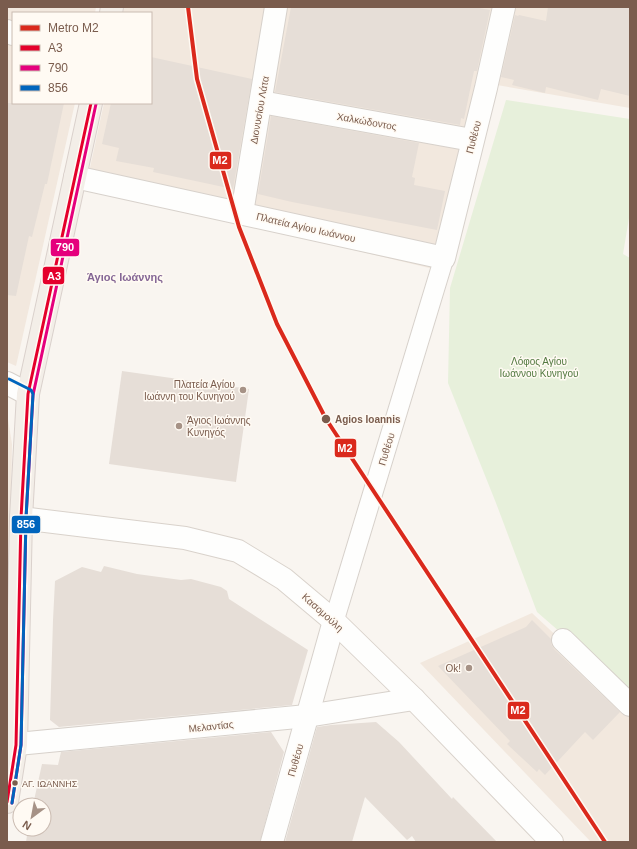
<svg xmlns="http://www.w3.org/2000/svg" width="637" height="849" font-family="Arial,sans-serif">
<rect width="100%" height="100%" fill="#f9f5f0"/>
<g fill="#f2e8de">
<path d="M7 7H96L95 13H13V103H75L16 366 7 362Z"/>
<path d="M124 7H630V108L497 85 446 272 86 186 104 103H151V13H123Z"/>
<path d="M7 413 12 444 7 727Z"/>
<path d="M532 613 630 705V842H591L420 663Z"/>
</g>
<path fill="#e7f0db" d="M506 100 630 119V212L623 254 630 258V693L537 612 496 503 448 383 450 288Z"/>
<g fill="#e6ded7">
<path d="M291 7H473L490 10 477 71H474L464 119 461 118 460 125 275 92Z"/>
<path d="M548 7H630V96L601 89 598 100 546 87 545 93 512 85 514 80 501 77 515 15 518 16 519 15 546 21Z"/>
<path d="M151 57 252 79 233 189 153 172 154 168 116 161 119 148 102 144 111 103H151Z"/>
<path d="M7 103H64L47 184H45L32 237 29 236 16 296 7 295Z"/>
<path d="M271 116 419 143 412 177 415 178 414 185 445 191 437 230 292 202 258 194Z"/>
<path d="M122 371 249 389 236 482 109 464Z"/>
<path d="M104 566 137 574 181 580 191 579 221 587 227 591 229 599 308 650 292 705 59 727 50 720 53 620 55 581 82 567 101 572Z"/>
<path d="M532 620 551 639V644L554 649 620 712 593 740 585 732 545 775 539 769 537 772 507 744 510 741 438 666 526 627Z"/>
<path d="M376 722 399 742 452 799 453 797 497 842H416L412 836 407 840 365 797 352 842H285L317 727 331 725Z"/>
<path d="M271 732 284 752 260 842H26L28 829H44V805H33L42 764 58 765 61 752Z"/>
</g>
<g fill="none" stroke-linecap="round" stroke-linejoin="round">
<defs>
<path id="pedestrian" d="M334 621 444 258"/>
<g id="minor">
<path d="M7 31 13 34"/>
<path d="M261 102 472 140"/>
<path d="M75 177 444 258 486 88 504 7"/>
<path d="M242 213 276 7"/>
<path d="M563 640 630 705"/>
<path d="M7 745 307 716 414 699"/>
<path d="M272 842 334 621"/>
</g>
<path id="tertiary" d="M7 383 28 394"/>
<path id="secondary" d="M21 518 185 538 238 551 284 579 334 621 414 699 552 842"/>
<g id="primary">
<path d="M111 13 112 7"/>
<path d="M7 802 16 745 21 518 28 394 91 103"/>
</g>
</defs>
<use href="#pedestrian" stroke="#d7d1cb" stroke-width="21"/>
<use href="#minor" stroke="#d7d1cb" stroke-width="24"/>
<use href="#tertiary" stroke="#d7d1cb" stroke-width="24"/>
<use href="#secondary" stroke="#d9d2cb" stroke-width="24"/>
<use href="#primary" stroke="#dad1cc" stroke-width="24"/>
<use href="#pedestrian" stroke="#fefefd" stroke-width="19"/>
<use href="#minor" stroke="#fefefd" stroke-width="22"/>
<use href="#tertiary" stroke="#fefefd" stroke-width="22"/>
<use href="#secondary" stroke="#fefefd" stroke-width="22"/>
<use href="#primary" stroke="#f3eee8" stroke-width="22"/>
<defs>
<path id="bus-1" d="M7 802 16 745 21 518 28 394 91 103"/>
<path id="bus-2" d="M12 803 21 745 26 518 33 395 96 104"/>
<path id="bus-3" d="M9 379 31 390 33 394 26 518 21 745 12 803"/>
</defs>
<use href="#bus-1" stroke="#fffaf3" stroke-width="6"/>
<use href="#bus-2" stroke="#fffaf3" stroke-width="6"/>
<use href="#bus-3" stroke="#fffaf3" stroke-width="6"/>
<use href="#bus-1" stroke="#e4002b" stroke-width="3"/>
<use href="#bus-2" stroke="#e5007d" stroke-width="3"/>
<use href="#bus-3" stroke="#0065bd" stroke-width="3"/>
<defs>
<path id="metro-1" d="M188 7 197 79 239 227 277 324 326 419 605 842"/>
</defs>
<use href="#metro-1" stroke="#fffaf3" stroke-width="7"/>
<use href="#metro-1" stroke="#da291c" stroke-width="4"/>
</g>
<g fill="#a69286" stroke="#fffaf3" stroke-width="1.5">
<circle cx="243" cy="390" r="4"/>
<circle cx="179" cy="426" r="4"/>
<circle cx="469" cy="668" r="4"/>
</g>
<g fill="#7a5c4d" stroke="#fffaf3" stroke-width="1.5">
<circle cx="326" cy="419" r="5"/>
<circle cx="15" cy="783" r="3.5"/>
</g>
<g text-anchor="middle" stroke-width="3" stroke-linejoin="round" paint-order="stroke">
<g font-size="9" fill="#7a5c4d" stroke="#fffaf3" text-anchor="start">
<text x="22" y="787">ΑΓ. ΙΩΑΝΝΗΣ</text>
</g>
<g font-size="10" fill="#7a5c4d" stroke="#fffaf3">
<text transform="translate(259 110) rotate(-80)" y="4">Διονυσίου Λάτα</text>
<text transform="translate(367 121) rotate(10)" y="4">Χαλκώδοντος</text>
<text transform="translate(473 137) rotate(-76)" y="4">Πυθέου</text>
<text transform="translate(306 227) rotate(13)" y="4">Πλατεία Αγίου Ιωάννου</text>
<text transform="translate(386 449) rotate(-73)" y="4">Πυθέου</text>
<text transform="translate(323 612) rotate(42)" y="4">Κασομούλη</text>
<text transform="translate(211 726) rotate(-6)" y="4">Μελαντίας</text>
<text transform="translate(295 760) rotate(-74)" y="4">Πυθέου</text>
</g>
<g font-size="10" fill="#537a41" stroke="#fffaf3">
<text x="539" y="365">Λόφος Αγίου<tspan x="539" dy="12">Ιωάννου Κυνηγού</tspan></text>
</g>
<g font-size="10" fill="#7a5c4d" stroke="#fffaf3" text-anchor="end">
<text x="235" y="388">Πλατεία Αγίου<tspan x="235" dy="12">Ιωάννη του Κυνηγού</tspan></text>
<text x="187" y="424" text-anchor="start">Άγιος Ιωάννης<tspan x="187" dy="12">Κυνηγός</tspan></text>
<text x="461" y="672">Ok!</text>
</g>
<g font-size="10" font-weight="bold" fill="#7a5c4d" stroke="#fffaf3" text-anchor="start">
<text x="335" y="423">Agios Ioannis</text>
</g>
<g font-size="11" font-weight="bold" fill="#846695" stroke="#fffaf3">
<text x="125" y="281">Άγιος Ιωάννης</text>
</g>
</g>
<g stroke="#fffaf3" stroke-width="1.5">
<rect x="209" y="151" width="23" height="19" rx="4" fill="#da291c"/>
<rect x="50" y="238" width="30" height="19" rx="4" fill="#e5007d"/>
<rect x="42" y="266" width="23" height="19" rx="4" fill="#e4002b"/>
<rect x="334" y="438" width="23" height="20" rx="4" fill="#da291c"/>
<rect x="11" y="515" width="30" height="19" rx="4" fill="#0065bd"/>
<rect x="507" y="701" width="23" height="19" rx="4" fill="#da291c"/>
</g>
<g font-size="11" text-anchor="middle" font-weight="bold" fill="#fff">
<text x="220" y="164">Μ2</text>
<text x="65" y="251">790</text>
<text x="54" y="280">Α3</text>
<text x="345" y="452">Μ2</text>
<text x="26" y="528">856</text>
<text x="518" y="714">Μ2</text>
</g>
<rect width="637" height="849" fill="none" stroke="#7a5c4d" stroke-width="16"/>
<rect x="12" y="12" width="140" height="92" fill="#fffaf3" stroke="#cabbb1"/>
<rect x="20" y="25" width="20" height="6" fill="#da291c" stroke="#cabbb1"/>
<text x="48" y="32" font-size="12" fill="#7a5c4d">Metro Μ2</text>
<rect x="20" y="45" width="20" height="6" fill="#e4002b" stroke="#cabbb1"/>
<text x="48" y="52" font-size="12" fill="#7a5c4d">Α3</text>
<rect x="20" y="65" width="20" height="6" fill="#e5007d" stroke="#cabbb1"/>
<text x="48" y="72" font-size="12" fill="#7a5c4d">790</text>
<rect x="20" y="85" width="20" height="6" fill="#0065bd" stroke="#cabbb1"/>
<text x="48" y="92" font-size="12" fill="#7a5c4d">856</text>
<g transform="translate(32 817) rotate(212)"><circle r="19" fill="#fffaf3" stroke="#cabbb1"/>
<path d="M0-3L7 15L0 10L-7 15Z" fill="#a69286"/>
<text y="-6" font-size="11" font-weight="bold" text-anchor="middle" fill="#7a5c4d">N</text>
</g>
</svg>
